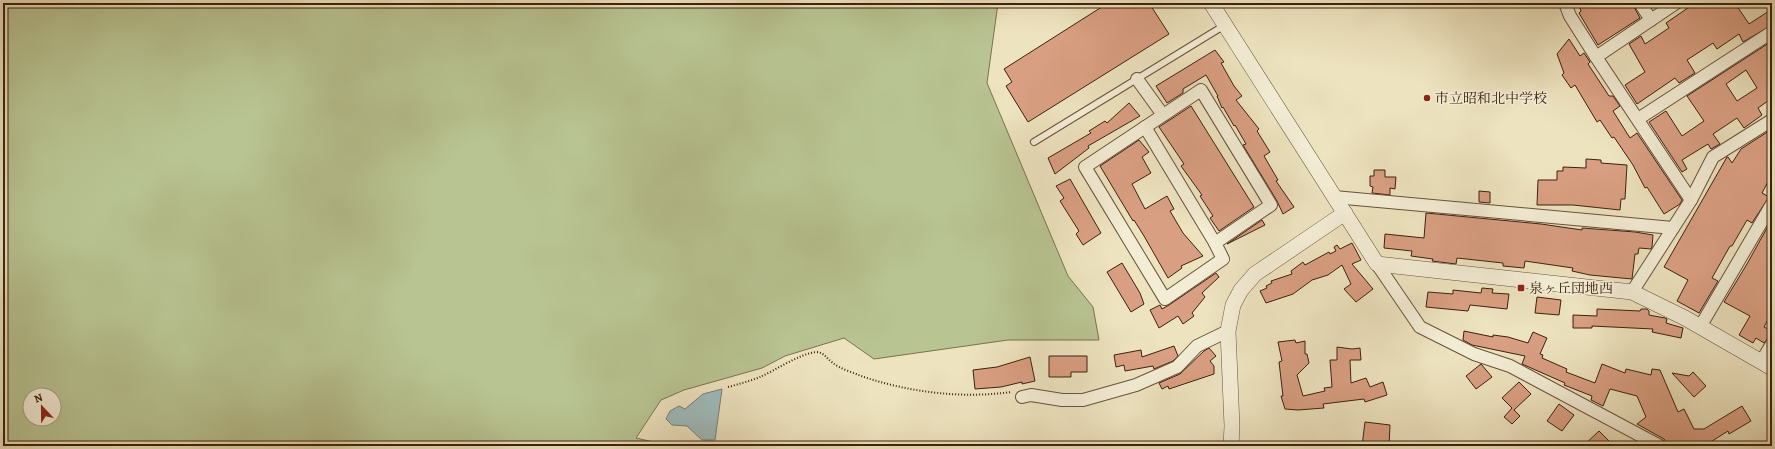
<svg xmlns="http://www.w3.org/2000/svg" width="1775" height="449" font-family="Alegreya,'Noto Serif JP',serif">
<rect width="100%" height="100%" fill="#ede3bf"/>
<filter id="stains"><feTurbulence type="fractalNoise" baseFrequency=".005" numOctaves="4"/><feColorMatrix values="0 0 0 0 .2 0 0 0 0 .09 0 0 0 0 .02 0 0 0 .5 -.17"/></filter>
<radialGradient id="worn" r=".72"><stop offset=".6" stop-color="#630" stop-opacity="0"/><stop offset="1" stop-color="#630" stop-opacity=".3"/></radialGradient>
<path fill="#b8c492" stroke="#7a7250" fill-rule="evenodd" d="M3 3H998L987 83 1068 276 1093 307 1099 340H1008L874 359 844 338 785 356 762 368 684 390 661 400 636 438 671 446H3ZM30 395H54V419H30Z"/>
<path fill="#9ebbbd" stroke="#777d77" d="M722 389 715 440H702L687 426 672 425 666 419 670 411 679 406 685 409 703 394Z"/>
<g fill="#d99f82" stroke="#3d210d" fill-rule="evenodd">
<path d="M1108 3H1149L1169 34 1028 122 1006 86 1012 82 1004 69Z"/>
<path d="M1589 3H1632L1640 18 1598 45 1579 13 1581 11 1580 8Z"/>
<path d="M1695 3H1735L1749 24 1772 9V25L1743 42 1739 34 1717 49 1713 43 1687 60 1695 73 1679 83 1675 78 1637 104 1625 85 1645 72 1629 44 1641 36 1645 44 1669 28 1666 23Z"/>
<path d="M1569 39 1580 56 1584 53 1590 62 1588 64 1609 96H1613L1620 106 1613 111 1630 138 1637 133 1682 200 1680 204 1664 214 1647 187 1645 188 1633 165 1614 137 1612 138 1600 120 1597 122 1575 85 1571 88 1562 75 1564 73 1557 54Z"/>
<path d="M1772 41V98L1758 108 1762 115 1744 128 1737 118 1713 134 1720 144 1711 149 1708 144 1682 160 1687 169 1682 172 1649 122 1666 111 1682 136 1704 121 1687 96ZM1746 70 1757 88 1737 101 1726 84Z"/>
<path d="M1215 50 1224 62 1221 63 1234 86 1242 96 1236 100 1259 129 1257 131 1270 152 1264 156 1278 180 1276 181 1294 207 1283 214 1277 201 1243 145 1246 144 1235 125 1234 126 1223 107 1222 108 1217 96H1218L1206 75 1183 89V93L1167 103 1156 86Z"/>
<path d="M1129 103 1140 116 1088 146 1089 148 1055 174 1048 158 1091 133 1089 131 1105 121 1107 123Z"/>
<path d="M1191 106 1254 207 1219 231 1210 218 1213 216 1200 196 1202 195 1181 166 1184 164 1159 127Z"/>
<path d="M1772 129V174L1762 193 1769 197 1752 223 1747 220 1732 246H1730L1712 278 1718 281 1699 313 1677 301 1688 280 1664 267 1727 157H1728L1732 163 1741 149Z"/>
<path d="M1139 140 1149 152 1142 157 1151 173 1132 184 1145 209 1167 196 1174 209 1170 211 1183 233 1203 256 1181 266 1182 268 1168 278 1144 236 1134 220 1133 221 1100 166Z"/>
<path d="M1586 159 1601 160V163L1627 165 1625 199H1621L1620 210 1573 205H1537L1538 180H1557V171H1563V167L1586 168Z"/>
<path d="M1374 170H1385V177H1396L1395 189 1390 188V195L1372 193 1373 187 1370 186V176H1374Z"/>
<path d="M1070 179 1101 233 1083 245 1076 234 1079 231 1060 201 1064 198 1056 186Z"/>
<path d="M1479 191 1490 192V203L1479 202Z"/>
<path d="M1426 213 1541 224 1582 230V228L1635 232 1653 235 1652 247 1651 249 1639 248 1638 254H1635L1632 279 1590 275 1572 271 1573 268 1525 261 1524 268 1503 266V263L1457 258 1456 264 1432 261 1433 259 1411 256 1412 251 1384 248 1385 234 1424 238Z"/>
<path d="M1772 219V312L1764 327 1772 331V333L1764 343 1756 338 1753 343 1739 335 1750 316 1724 302 1747 264Z"/>
<path d="M1262 220 1265 225 1227 244Z"/>
<path d="M1352 243 1361 260 1352 264 1373 289 1356 302 1344 289 1351 284 1342 265 1328 275 1312 280 1293 294 1266 303 1260 291 1267 288 1266 286 1272 283 1271 281 1292 274 1291 271 1303 262 1305 265 1329 252 1330 254 1336 251 1334 247 1337 245 1340 249Z"/>
<path d="M1122 263 1140 293 1144 304 1131 312 1107 272Z"/>
<path d="M1216 273 1219 277 1202 293 1205 297 1192 313 1194 316 1183 324 1178 316 1159 328 1150 310 1160 305 1162 309 1169 305Z"/>
<path d="M1482 288 1493 289 1492 293 1509 294 1507 309 1470 305 1468 311 1426 307 1428 292 1453 294V290L1481 293Z"/>
<path d="M1537 297 1561 300 1559 315 1535 313Z"/>
<path d="M1597 309 1640 311 1641 309H1647L1649 311V315L1665 318 1667 319 1666 323 1683 328 1681 338 1652 332 1653 329 1592 326V328H1573V315L1597 316Z"/>
<path d="M1464 331 1493 337V335L1508 337 1528 343 1533 332 1547 338 1540 354 1543 355 1542 358 1567 369 1566 372 1595 383 1602 364 1625 373 1626 369 1651 375 1652 369 1660 370 1678 412 1684 409 1694 429H1704L1742 406 1751 421 1729 434 1728 431 1709 443 1710 446H1670L1664 439 1637 424 1646 417 1637 396 1610 389 1603 406 1591 400 1592 396 1564 385 1565 383 1522 364 1525 356 1472 345 1463 340Z"/>
<path d="M1295 340 1296 343 1305 341V354H1307L1309 363 1297 375 1303 396 1325 391 1324 388 1332 387 1330 360H1337V347L1352 349 1360 348 1361 360H1350L1351 383 1366 378 1370 387 1383 382 1387 395 1365 402 1364 399 1323 404 1324 408 1298 410 1285 409 1281 396H1283L1279 362 1282 361 1278 342Z"/>
<path d="M1174 346 1178 356 1173 361 1154 369 1153 366 1125 371 1124 365 1116 367 1114 355 1141 350 1142 357Z"/>
<path d="M1209 348 1216 356 1210 361 1214 366V374L1169 389 1168 386 1162 389 1159 383 1180 374 1204 351Z"/>
<path d="M1049 356H1087V372H1071V377H1049Z"/>
<path d="M1030 357 1035 381 1022 384V382L1001 387 975 389 973 370 997 367Z"/>
<path d="M1481 364 1492 377 1476 389 1466 376Z"/>
<path d="M1693 372 1706 386 1694 397 1672 373 1689 376Z"/>
<path d="M1519 382 1531 394 1514 410 1520 416 1512 424 1504 417 1512 408 1502 398Z"/>
<path d="M1559 404 1574 415 1562 431 1547 421Z"/>
<path d="M1365 422 1390 425 1389 446H1362Z"/>
<path d="M1599 431 1609 441 1604 446H1583Z"/>
</g>
<g fill="none" stroke-linecap="round" stroke-linejoin="round">
<defs>
<path id="service" d="M1034 142 1225 25"/>
<g id="minor">
<path d="M1565 3 1570 16 1596 57 1691 200"/>
<path d="M1640 3 1651 20"/>
<path d="M1596 57 1676 3"/>
<path d="M1137 79 1163 115"/>
<path d="M1201 90 1271 205 1215 243 1223 259 1165 299 1085 167Z"/>
<path d="M1638 119 1772 32"/>
<path d="M1145 127 1215 243"/>
<path d="M1334 197 1673 228"/>
<path d="M1377 264 1420 327 1474 354 1510 366 1660 446"/>
<path d="M1632 292 1691 200 1713 157 1772 120"/>
<path d="M1700 327 1772 204"/>
<path d="M1761 362 1772 344"/>
<path d="M1022 397 1031 395 1062 400H1083L1136 385 1177 367 1197 346 1228 331"/>
</g>
<g id="tertiary">
<path d="M1211 3 1377 264 1632 292 1685 318 1772 368"/>
<path d="M1231 446 1232 426 1228 331 1233 305 1241 290 1255 274 1345 213"/>
</g>
</defs>
<use href="#service" stroke="#69523a" stroke-width="8"/>
<use href="#minor" stroke="#69523a" stroke-width="14"/>
<use href="#tertiary" stroke="#69523a" stroke-width="16"/>
<path stroke="#3d210d" stroke-width="2" stroke-dasharray="1 2" stroke-linecap="butt" d="M728 387C739 384 750 381 760 377 776 370 799 354 816 352 824 352 827 359 833 363 840 369 852 372 861 376 908 392 961 399 1011 392"/>
<use href="#service" stroke="#f3edd5" stroke-width="6"/>
<use href="#minor" stroke="#f3edd5" stroke-width="12"/>
<use href="#tertiary" stroke="#f3edd5" stroke-width="15"/>
</g>
<g fill="#8f2418" stroke="#f3edd5" stroke-width="1.5">
<circle cx="1427" cy="98" r="4"/>
<rect x="1517" y="284" width="8" height="8" rx="2"/>
</g>
<g text-anchor="middle" stroke-width="3" stroke-linejoin="round" paint-order="stroke">
<g font-size="14" fill="#3d210d" stroke="#f3edd5" text-anchor="start">
<text x="1435" y="103">市立昭和北中学校</text>
<text x="1529" y="293">泉ヶ丘団地西</text>
</g>
</g>
<rect width="1775" height="449" fill="none" stroke="#ede3bf" stroke-width="16"/>
<rect x="4" y="4" width="1767" height="441" fill="none" stroke="#3d210d" stroke-width="2"/>
<rect x="8" y="8" width="1759" height="433" fill="none" stroke="#3d210d"/>
<g transform="translate(42 407) rotate(338)"><circle r="19" fill="#f3edd5" stroke="#aa9b85"/>
<path d="M0-3L7 15L0 10L-7 15Z" fill="#8f2418"/>
<text y="-6" font-size="11" font-weight="bold" text-anchor="middle" fill="#3d210d">N</text>
</g>
<rect width="100%" height="100%" filter="url(#stains)"/>
<rect width="100%" height="100%" fill="url(#worn)"/>
</svg>
